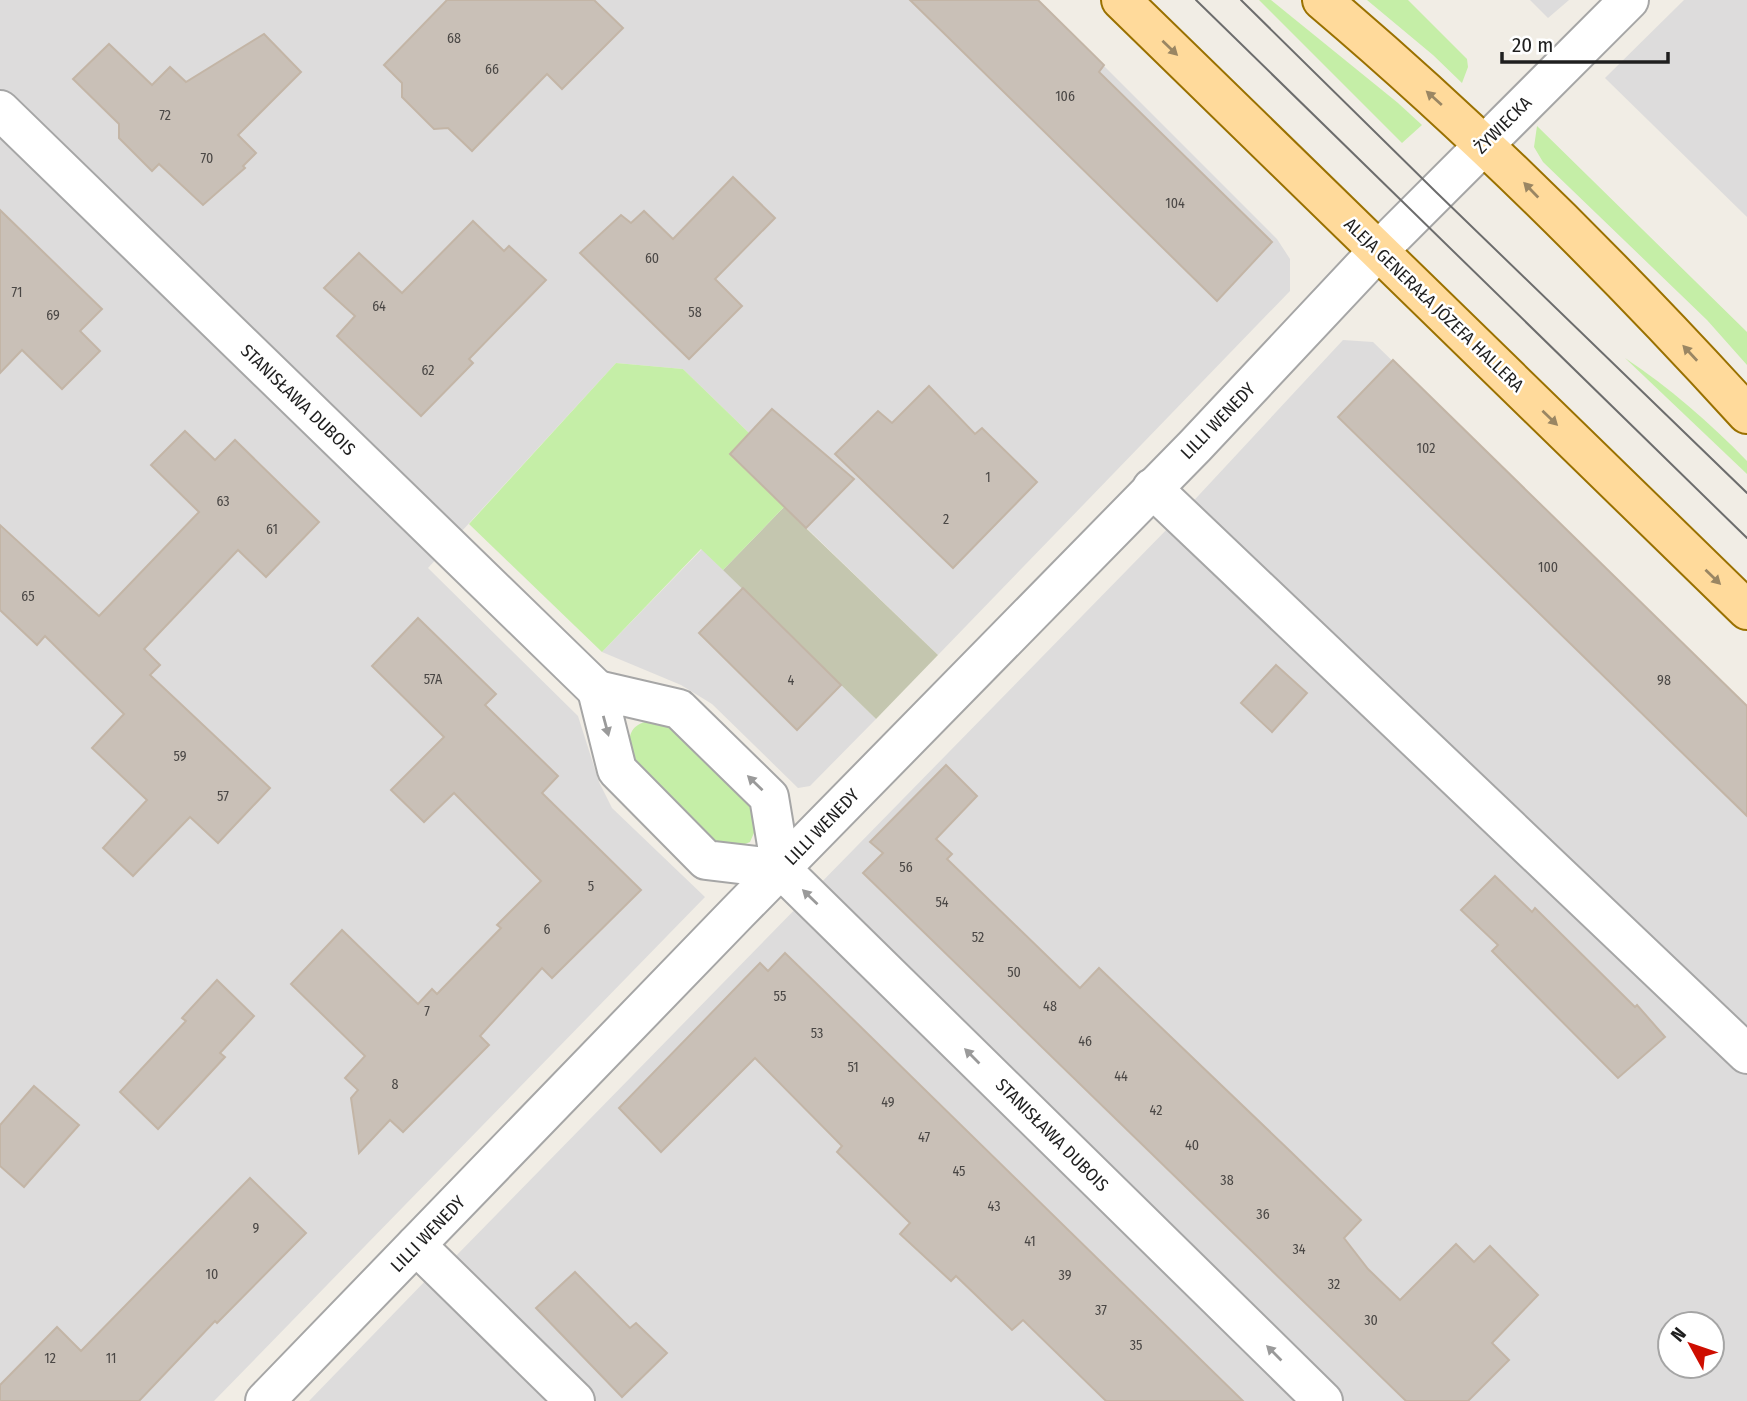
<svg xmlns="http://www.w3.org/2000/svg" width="1747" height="1401" font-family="'Fira Sans Condensed',sans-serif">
<rect width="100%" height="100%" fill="#f1ede5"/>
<g fill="#dddcdc" fill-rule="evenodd">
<path d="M0 0H1038L1277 239 1290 259V291L938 655 730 454 749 433 683 369 616 363 428 568 578 716 599 782 612 808 705 897 214 1401H0Z"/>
<path d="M1530 0H1569L1548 18Z"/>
<path d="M1684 0H1747V217L1605 78Z"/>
<path d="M1343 340 1373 342 1747 706V1401H309L430 1276 451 1261 1173 523ZM1670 1324H1712V1366H1670Z"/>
<path d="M702 549 876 719 810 786 798 788 712 704 681 685 602 652Z"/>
</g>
<path fill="#c4c6af" d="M784 507 938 655 876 719 723 570Z"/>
<g fill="#c5eea7">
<path d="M1259 0H1271L1398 103 1422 125 1402 143Z"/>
<path d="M1367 0H1408L1467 59 1468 67 1462 83 1433 55Z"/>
<path d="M1537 126 1747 332V365L1707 320 1543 162 1534 147Z"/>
<path d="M1625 358C1670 388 1709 422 1747 461V474Z"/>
<path d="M616 363 683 369 749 433 730 454 784 507 723 570 701 549 602 652 469 524Z"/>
<path d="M645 722 671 725 753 804 757 826 750 842 735 848 719 846 629 757C629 741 627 727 645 722Z"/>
</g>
<g fill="#c9c0b7" stroke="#c3b5a6" stroke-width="2">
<path d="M447 0H594L623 28 562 89 547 74 472 151 448 128 434 129 402 97V83L384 65Z"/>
<path d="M910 0H1038L1104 65 1099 72 1272 242 1217 301Z"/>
<path d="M264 34 301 72 238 135 256 153 243 166 245 168 203 205 159 164 152 171 119 138V124L73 79 109 44 152 85 170 67 186 82Z"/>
<path d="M733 177 775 218 715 279 742 306 689 359 580 253 621 215 631 223 644 211 673 239Z"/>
<path d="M0 210 102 309 80 331 100 351 62 389 22 350 0 373Z"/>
<path d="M473 221 504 251 509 246 546 280 469 359 473 363 421 416 337 336 355 316 324 288 359 253 402 293Z"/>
<path d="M1393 360 1747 706V816L1338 417Z"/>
<path d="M929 386 975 434 982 428 1037 482 953 568 835 454 878 411 892 423Z"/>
<path d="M772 409 854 479 806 528 730 454Z"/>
<path d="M185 431 215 460 235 440 319 522 266 577 238 550 144 649 160 665 150 675 270 788 218 843 190 817 133 876 103 848 147 800 92 748 124 714 45 636 37 645 0 610V525L99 616 199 512 151 465Z"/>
<path d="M743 588 841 685 797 730 699 633Z"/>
<path d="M418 618 496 694 485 705 558 776 542 793 641 890 552 978 542 968 480 1036 489 1045 403 1132 390 1120 359 1153 351 1098 358 1090 345 1078 365 1056 291 984 342 930 418 1004 432 989 437 994 501 928 497 925 541 881 454 793 424 822 391 790 444 737 372 666Z"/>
<path d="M1276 665 1307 693 1272 732 1241 703Z"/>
<path d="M946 765 977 796 936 839 952 854 947 859 1080 988 1099 968 1290 1151 1361 1220 1344 1238 1368 1269 1400 1300 1456 1244 1474 1262 1490 1246 1538 1295 1492 1343 1509 1360 1468 1401H1406L863 873 883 853 870 842Z"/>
<path d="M1495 876 1532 912 1535 908 1635 1007 1637 1005 1665 1037 1618 1078 1492 951 1498 945 1461 910Z"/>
<path d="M785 953 824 991 1243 1401H1106L1023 1320 1012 1330 956 1276 951 1281 900 1234 910 1223 837 1152 842 1146 755 1058 661 1152 619 1108 760 963 768 971Z"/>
<path d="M217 980 254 1016 220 1053 225 1057 158 1129 120 1092 186 1021 182 1018Z"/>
<path d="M34 1086 79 1125 24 1187 0 1166V1125Z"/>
<path d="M250 1178 306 1233 217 1323 215 1321 139 1401H0V1385L57 1327 81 1351Z"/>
<path d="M575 1272 630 1328 636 1323 667 1353 622 1397 536 1308Z"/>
</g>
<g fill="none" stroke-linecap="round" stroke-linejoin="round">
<defs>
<g id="minor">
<path d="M0 110 597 690"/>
<path d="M1152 488 1747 1054"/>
<path d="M781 869 706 860 617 770 597 690 679 709 769 797 781 869 1323 1401"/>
<path d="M416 1245 575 1401"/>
<path d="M265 1401 737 913 1195 446 1378 251 1629 0"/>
</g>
<g id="major">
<path d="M1121 0 1747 610"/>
<path d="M1322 0C1473 128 1614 268 1747 414"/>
</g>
</defs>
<use href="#minor" stroke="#a6a6a6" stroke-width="42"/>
<use href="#major" stroke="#9a7100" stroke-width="42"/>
<use href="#minor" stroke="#fff" stroke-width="38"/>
<use href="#major" stroke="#ffda9b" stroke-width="38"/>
<g stroke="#6d6d6d" stroke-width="2">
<path d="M1196 0 1747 538"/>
<path d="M1241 0 1436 192 1747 493"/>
</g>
</g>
<defs><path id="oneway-solid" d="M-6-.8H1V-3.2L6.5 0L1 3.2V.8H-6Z" transform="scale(1.75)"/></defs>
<g fill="#9a8663">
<use href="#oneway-solid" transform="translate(1170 48) rotate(44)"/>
<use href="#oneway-solid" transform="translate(1434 98) rotate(-138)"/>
<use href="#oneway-solid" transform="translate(1531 190) rotate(-134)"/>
<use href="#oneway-solid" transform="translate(1690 353) rotate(-133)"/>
<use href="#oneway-solid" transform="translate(1550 418) rotate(44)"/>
<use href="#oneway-solid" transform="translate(1713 577) rotate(44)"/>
</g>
<g fill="#9a9a9a">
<use href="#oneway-solid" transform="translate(606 726) rotate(75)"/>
<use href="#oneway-solid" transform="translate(755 783) rotate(-136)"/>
<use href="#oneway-solid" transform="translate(810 897) rotate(-136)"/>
<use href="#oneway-solid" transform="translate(972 1056) rotate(-135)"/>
<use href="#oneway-solid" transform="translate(1274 1353) rotate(-135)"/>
</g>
<g text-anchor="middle" stroke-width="5" stroke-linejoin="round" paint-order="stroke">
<g font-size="14" fill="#4a4745">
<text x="454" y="43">68</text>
<text x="492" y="74">66</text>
<text x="1065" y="101">106</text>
<text x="165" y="120">72</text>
<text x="207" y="163">70</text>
<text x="1175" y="208">104</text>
<text x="652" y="263">60</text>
<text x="17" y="297">71</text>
<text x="379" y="311">64</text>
<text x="695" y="317">58</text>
<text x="53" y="320">69</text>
<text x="428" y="375">62</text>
<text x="1426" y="453">102</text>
<text x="988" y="482">1</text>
<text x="223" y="506">63</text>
<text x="946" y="524">2</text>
<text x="272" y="534">61</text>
<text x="1548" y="572">100</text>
<text x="28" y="601">65</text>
<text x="433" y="684">57A</text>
<text x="791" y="685">4</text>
<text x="1664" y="685">98</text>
<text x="180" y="761">59</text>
<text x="223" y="801">57</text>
<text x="906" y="872">56</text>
<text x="591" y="891">5</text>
<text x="942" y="907">54</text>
<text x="547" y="934">6</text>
<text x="978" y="942">52</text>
<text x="1014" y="977">50</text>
<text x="780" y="1001">55</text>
<text x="1050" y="1011">48</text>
<text x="427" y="1016">7</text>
<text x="817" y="1038">53</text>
<text x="1085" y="1046">46</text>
<text x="853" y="1072">51</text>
<text x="1121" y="1081">44</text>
<text x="395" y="1089">8</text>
<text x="888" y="1107">49</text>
<text x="1156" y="1115">42</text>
<text x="924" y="1142">47</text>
<text x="1192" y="1150">40</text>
<text x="959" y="1176">45</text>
<text x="1227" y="1185">38</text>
<text x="994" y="1211">43</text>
<text x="1263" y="1219">36</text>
<text x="256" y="1233">9</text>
<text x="1030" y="1246">41</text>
<text x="1299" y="1254">34</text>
<text x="212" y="1279">10</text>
<text x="1065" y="1280">39</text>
<text x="1334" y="1289">32</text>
<text x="1101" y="1315">37</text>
<text x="1371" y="1325">30</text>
<text x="1136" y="1350">35</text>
<text x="50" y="1363">12</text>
<text x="111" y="1363">11</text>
</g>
<g font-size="18" fill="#1f1f1f" stroke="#fff">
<text transform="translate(1503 125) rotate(-45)" y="6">ŻYWIECKA</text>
<text transform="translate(1434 305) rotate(44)" y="6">ALEJA GENERAŁA JÓZEFA HALLERA</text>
<text transform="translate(298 400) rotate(44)" y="6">STANISŁAWA DUBOIS</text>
<text transform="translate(1218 421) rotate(-46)" y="6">LILLI WENEDY</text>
<text transform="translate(822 827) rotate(-46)" y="6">LILLI WENEDY</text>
<text transform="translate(1052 1135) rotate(45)" y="6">STANISŁAWA DUBOIS</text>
<text transform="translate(428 1234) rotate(-46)" y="6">LILLI WENEDY</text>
</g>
</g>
<g transform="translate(1691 1345) rotate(310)"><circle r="33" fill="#ffffff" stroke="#a5a5a5" stroke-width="2"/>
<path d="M0-5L12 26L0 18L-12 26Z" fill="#ce0d00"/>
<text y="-10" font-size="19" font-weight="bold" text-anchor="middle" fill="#1f1f1f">N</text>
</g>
<path d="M1502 52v10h166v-10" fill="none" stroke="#1f1f1f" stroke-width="3.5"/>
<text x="1512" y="52" font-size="21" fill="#1f1f1f" stroke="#ffffff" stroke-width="5" paint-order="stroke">20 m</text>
</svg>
